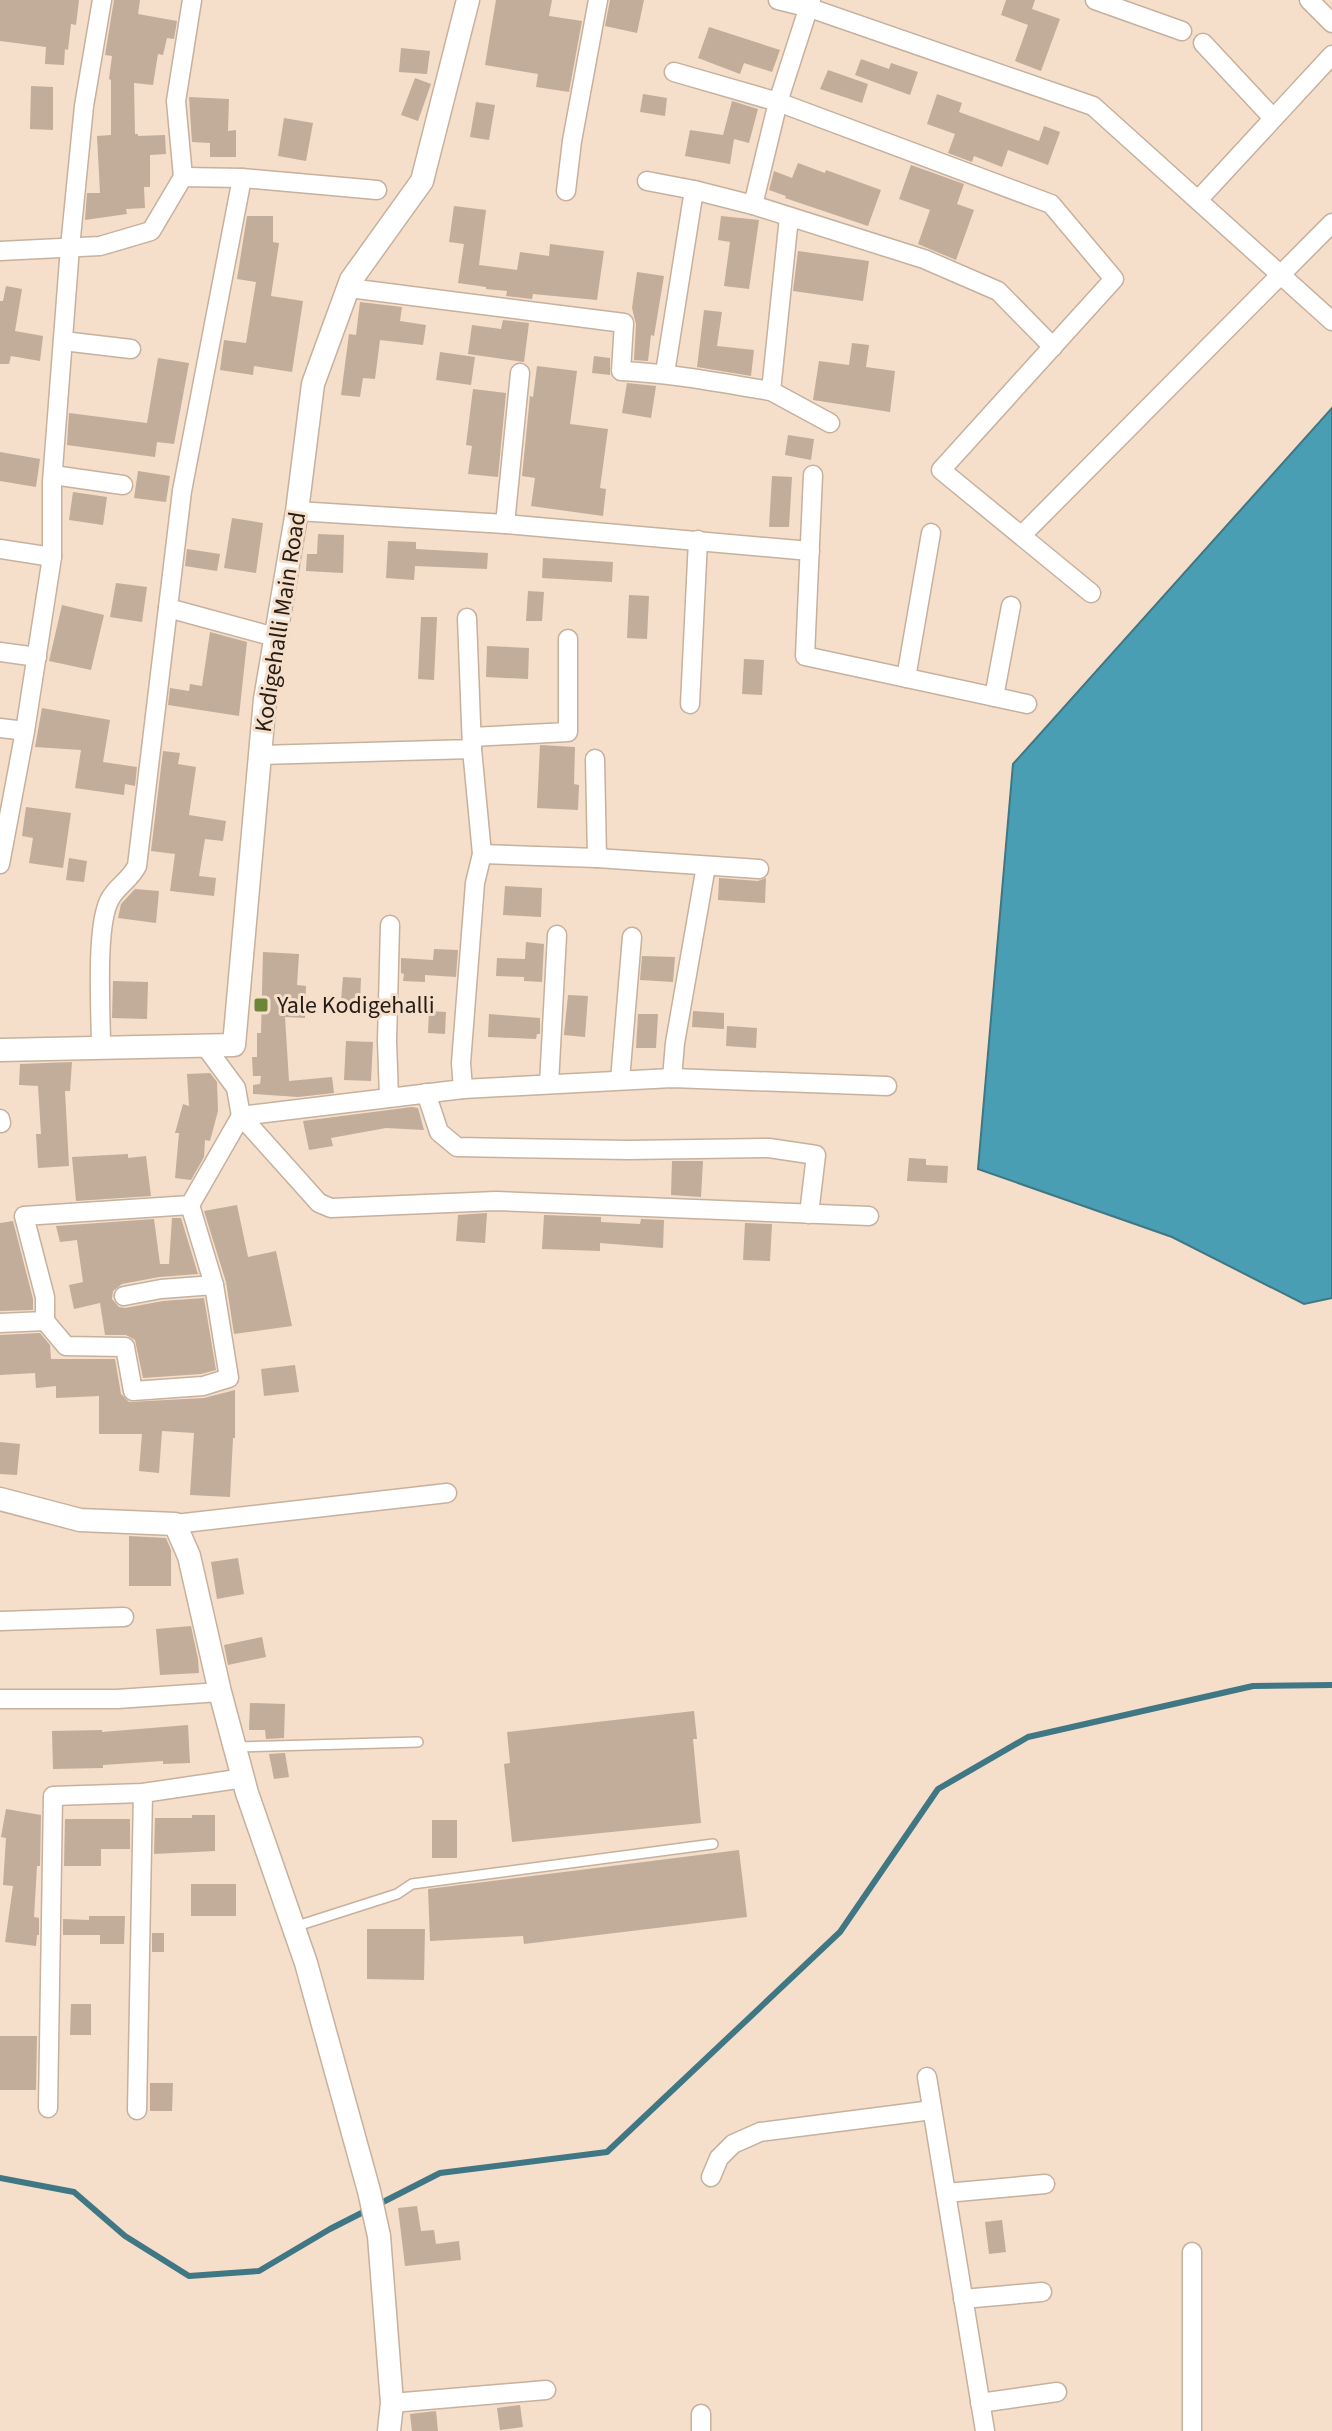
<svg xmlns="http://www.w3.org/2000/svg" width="1332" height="2431" font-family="'Source Sans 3',sans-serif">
<rect width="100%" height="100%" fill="#f5deca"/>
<path fill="#4a9eb3" stroke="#3f7784" stroke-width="2" d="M1332 408V1298L1304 1304 1172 1237 978 1169 1013 764Z"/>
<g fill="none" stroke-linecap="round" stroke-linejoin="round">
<path stroke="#3f7784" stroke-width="6" d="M0 2178 74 2192 125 2236 189 2276 259 2271 330 2229 440 2173 607 2152 840 1932 938 1789 1028 1737 1253 1686 1332 1685"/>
</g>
<g fill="#c2ad9a">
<path d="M0 0H79L76 25 71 24 68 50 65 49 64 65 45 64 46 47 0 41Z"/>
<path d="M114 0H140L138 14 177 21 174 39 167 38 163 55 158 54 153 85 134 83 135 134H138V136L165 135 166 154 150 155V187H144L145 208 126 209 127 214 85 220 87 193H100L97 136 111 135V80L109 79 112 56 105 55Z"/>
<path d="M496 0H552L549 16 582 21 569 92 536 87 538 74 485 65Z"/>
<path d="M610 0H644L637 33 605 26Z"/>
<path d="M1006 0H1035L1032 9 1060 19 1041 71 1015 61 1028 25 1001 15Z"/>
<path d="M709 27 780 50 772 72 744 63 740 74 698 58Z"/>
<path d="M401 48 430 51 427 74 399 72Z"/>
<path d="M861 59 889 69 891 63 918 72 910 95 855 75Z"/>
<path d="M828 70 868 84 862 103 820 89Z"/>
<path d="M415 78 431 84 418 121 401 115Z"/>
<path d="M31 86 53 87V130L30 129Z"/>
<path d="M643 94 667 98 665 116 640 112Z"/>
<path d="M937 94 962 103 959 112 1039 141 1044 126 1060 132 1048 165 1008 150 1002 167 974 156 972 162 948 153 955 134 927 124Z"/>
<path d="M189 97 229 99 228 131 236 130V157H210V143L192 142Z"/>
<path d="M732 101 758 109 749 143 734 139 730 164 685 156 690 130 723 135Z"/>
<path d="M476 102 495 105 489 140 470 137Z"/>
<path d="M284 118 313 123 306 161 278 156Z"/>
<path d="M798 163 825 173 826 170 881 190 868 226 785 198 786 196 769 190 774 171 792 178Z"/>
<path d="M911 165 964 184 957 204 974 210 956 260 918 244 930 210 899 199Z"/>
<path d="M454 206 486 210 479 265 517 270 520 252 549 256 550 244 604 251 597 300 533 294 532 299 506 296 507 291 486 289V287L458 283 464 244 449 242Z"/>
<path d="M247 216H273V242L279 243 271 296 303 301 292 372 254 366 253 375 220 370 224 340 246 343 256 282 237 279Z"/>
<path d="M721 216 759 220 749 289 724 286 730 242 718 240Z"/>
<path d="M798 251 869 261 863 301 793 291Z"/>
<path d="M637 272 664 276 654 336 651 335 648 361 634 360 636 324 632 308Z"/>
<path d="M6 286 22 289 15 331 43 336 40 361 11 356 9 364H0V301H3Z"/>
<path d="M360 302 402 307 400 321 426 325 423 345 380 340 375 379 363 378 360 397 341 395 349 334 356 335Z"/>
<path d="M704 310 722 312 717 346 754 350 751 376 697 367Z"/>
<path d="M503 320 529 323 524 362 468 354 472 325 501 329Z"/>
<path d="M852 343 869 345 866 367 895 371 890 412 813 400 819 361 849 365Z"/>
<path d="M440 352 475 357 471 385 436 380Z"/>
<path d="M594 356 610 358V375L592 373Z"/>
<path d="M158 358 189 363 174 444 157 442 155 457 67 445 69 413 147 423Z"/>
<path d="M537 366 577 371 570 424 608 429 600 488 606 489 603 516 531 506 535 478 522 476 530 396 533 397Z"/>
<path d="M627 383 656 386 651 418 622 413Z"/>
<path d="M473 389 506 393 498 477 468 474 472 446 466 445Z"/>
<path d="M788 435 814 439 811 460 785 455Z"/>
<path d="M0 452 40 459 36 487 0 481Z"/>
<path d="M138 471 170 476 166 502 134 498Z"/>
<path d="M772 476 792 477 789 527H769Z"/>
<path d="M73 492 107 497 103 525 69 520Z"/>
<path d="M232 518 263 523 256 573 224 568Z"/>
<path d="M318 534 344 535 343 573 306 571 307 554H317Z"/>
<path d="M388 541 416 542V549L488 553 487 569 415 566 414 580 386 578Z"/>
<path d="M187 549 220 554 217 571 185 566Z"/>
<path d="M543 558 613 562 612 582 542 578Z"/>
<path d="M116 583 147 587 142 622 110 617Z"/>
<path d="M528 591 544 592 542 621H526Z"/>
<path d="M629 595 649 596 647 639 627 638Z"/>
<path d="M62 605 104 615 91 670 49 661Z"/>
<path d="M421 617H437L434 680 418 679Z"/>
<path d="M210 632 247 642 239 716 168 705 170 688 189 691 190 684 202 686Z"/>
<path d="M487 646 529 648 528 679 486 677Z"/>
<path d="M744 659 764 660 762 695 742 694Z"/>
<path d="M42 708 110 720 103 762 137 767 135 786 125 784 124 795 75 788 81 750 35 747Z"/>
<path d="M540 745 575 747 574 784 579 785 578 810 537 808Z"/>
<path d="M163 751 180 753 178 764 196 767 189 815 226 821 223 841 205 839 199 876 216 878 214 896 170 891 175 854 151 851Z"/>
<path d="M26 807 71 813 63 868 29 863 33 838 22 836Z"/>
<path d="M69 858 87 861 84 882 66 880Z"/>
<path d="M719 878 758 881 766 878 765 903 718 900Z"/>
<path d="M505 886 542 888 541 917 503 915Z"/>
<path d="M135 889 159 891 156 923 118 918 121 904Z"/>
<path d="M526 942 544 944 542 982 524 981V977L496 976 497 958 525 959Z"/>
<path d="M434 949 458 950 456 977 425 975V982L403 981 404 974 401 973V958L433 960Z"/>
<path d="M263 952 299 954 297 985 306 986 305 1018 285 1017 289 1081 332 1077 334 1093 298 1097 253 1094V1085L260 1084 261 1076H253L252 1057H257V1033H261Z"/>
<path d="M642 956 675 957 673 982 640 980Z"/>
<path d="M343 977 361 978 360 1002 341 1001Z"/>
<path d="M113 981 148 982 147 1019 112 1018Z"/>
<path d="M568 995 588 996 585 1037 564 1035Z"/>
<path d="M429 1011 446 1012 445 1034 428 1033Z"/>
<path d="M693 1011 724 1013V1029L692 1027Z"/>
<path d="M489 1014 540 1018V1034H537L536 1039 488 1037Z"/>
<path d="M638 1014H658L656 1048H636Z"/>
<path d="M727 1026 757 1028 756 1048 726 1046Z"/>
<path d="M346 1041 373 1042 371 1081 344 1080Z"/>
<path d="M72 1062 70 1091H65L69 1166 38 1168 36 1134H41L38 1086 19 1085 20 1064Z"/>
<path d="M210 1073 217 1082 218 1111 210 1141 205 1140 204 1157 191 1180 175 1178 179 1133H175L183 1104 189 1106 187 1074Z"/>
<path d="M412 1107 418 1108 424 1130 386 1128 331 1138 333 1146 309 1150 303 1121Z"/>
<path d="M128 1154V1158L146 1156 151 1196 76 1201 72 1157Z"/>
<path d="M909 1158 926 1159V1165L948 1166 947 1183 907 1181Z"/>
<path d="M672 1161H703L701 1197 671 1195Z"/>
<path d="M237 1205 248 1257 276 1251 292 1326 234 1334 226 1282 204 1211Z"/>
<path d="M487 1213 485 1243 456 1241 458 1215Z"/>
<path d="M544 1215 601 1217V1222L640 1224 641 1219 664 1220 663 1248 600 1243V1251L542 1249Z"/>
<path d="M172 1218H181L198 1274 159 1277 122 1284 113 1291 112 1299 119 1307 125 1308 163 1301 204 1298 216 1370 201 1374 143 1378 135 1340 126 1335H105L100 1303 74 1309 69 1285 83 1282 77 1240 60 1242 56 1226 154 1219 160 1264H169Z"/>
<path d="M13 1221 33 1299V1310L0 1311V1223Z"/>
<path d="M745 1223 772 1224 770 1261 743 1260Z"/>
<path d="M40 1333 50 1345 51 1359H115L121 1394 129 1402 204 1398 235 1390V1438H233L230 1497 190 1495 194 1433 162 1431 159 1473 139 1471 142 1434H99V1396L56 1398V1386L36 1388 35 1373 0 1375V1335Z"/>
<path d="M295 1365 299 1392 264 1396 261 1369Z"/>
<path d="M0 1442 20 1444 17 1475 0 1474Z"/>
<path d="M129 1536 166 1538 171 1550V1586H129Z"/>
<path d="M238 1558 244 1594 217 1599 211 1562Z"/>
<path d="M191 1626 198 1659 199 1673 160 1675 156 1629Z"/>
<path d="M262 1637 266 1657 228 1665 224 1645Z"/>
<path d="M250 1703 285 1704 284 1738 266 1739 265 1730H249Z"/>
<path d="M694 1711 697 1739H693L701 1823 512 1842 504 1764 510 1763 507 1732Z"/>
<path d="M188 1725 190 1763 163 1764V1761L103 1765V1768L53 1769 52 1731 102 1730V1732Z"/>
<path d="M285 1753 289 1777 274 1779 269 1754Z"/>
<path d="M6 1809 41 1815 40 1866H37L34 1917 39 1918V1935H37L36 1946 5 1942 13 1886 3 1885 6 1838 1 1837Z"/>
<path d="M192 1815H215V1851L154 1854 155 1818H192Z"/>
<path d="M65 1819H130V1849H101V1866H64Z"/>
<rect x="432" y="1820" width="25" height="38"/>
<path d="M739 1850 747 1917 524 1944 523 1936 430 1941 428 1889Z"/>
<rect x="191" y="1884" width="45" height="32"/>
<path d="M89 1916H125L124 1944H100V1935H63V1919L89 1920Z"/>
<path d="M367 1929H425L424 1980 367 1979Z"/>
<rect x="152" y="1933" width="12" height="19"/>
<path d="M71 2004H91V2035H70Z"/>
<path d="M0 2036H37L36 2090H0Z"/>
<path d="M150 2083H173L172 2111H150Z"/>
<path d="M417 2206 421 2231 434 2230 436 2244 459 2241 461 2260 405 2266 398 2208Z"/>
<path d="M1002 2220 1006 2252 989 2254 985 2222Z"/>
<path d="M520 2405 523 2427 500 2430 497 2408Z"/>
<path d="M436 2411 438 2431H412L410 2414Z"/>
</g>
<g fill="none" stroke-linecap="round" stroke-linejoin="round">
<defs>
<g id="service">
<path d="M236 1747 418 1742"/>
<path d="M294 1927 397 1894 412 1884 713 1844"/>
</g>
<g id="minor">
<path d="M778 0 810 8 1093 106 1332 321"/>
<path d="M1095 0 1182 31"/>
<path d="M1309 0 1332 23"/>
<path d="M1203 43 1273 118"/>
<path d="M674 72 778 102 1051 204 1114 279 941 470 1091 593"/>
<path d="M183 177 176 101 192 0"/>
<path d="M647 181 694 190"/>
<path d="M566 191 572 141 598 0"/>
<path d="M1199 199 1332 55"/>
<path d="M753 205 924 259 998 291 1053 347"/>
<path d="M0 251 100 246 151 231 183 177 242 178 377 190"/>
<path d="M349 288 624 323 621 371C671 373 721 383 771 391L789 217"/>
<path d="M63 341 131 349"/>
<path d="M665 373 694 190 753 205 778 102 811 0"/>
<path d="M771 391 830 423"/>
<path d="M53 475 123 485"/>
<path d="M813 475 805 656 1027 704"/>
<path d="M297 511 505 524 810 551"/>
<path d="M505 524 520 373"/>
<path d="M1022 535 1332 223"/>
<path d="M0 549 52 557"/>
<path d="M168 608 275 637"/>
<path d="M0 652 37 657"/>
<path d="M906 678 931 533"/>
<path d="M994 697 1011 606"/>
<path d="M690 704 698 540"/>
<path d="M0 728 25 731"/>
<path d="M472 737 568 732V639"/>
<path d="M260 755 472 749 467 618"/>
<path d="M595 759 597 858"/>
<path d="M482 854 597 858 759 869"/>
<path d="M0 864 25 731 52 557V482L70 247 84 106 102 0"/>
<path d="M205 1046 236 1088 241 1116 319 1203 331 1208 496 1201 869 1216"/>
<path d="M101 1048C101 1014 95 925 110 899 117 886 130 880 137 866L182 491 242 178"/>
<path d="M672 1078 675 1043 706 866"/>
<path d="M620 1080 632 937"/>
<path d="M549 1084 557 935"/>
<path d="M463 1089 461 1063 475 883 482 854 472 749"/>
<path d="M426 1093 439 1132 457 1147 628 1150 769 1148 816 1155 809 1214"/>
<path d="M389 1097 387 1041 390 925"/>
<path d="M0 1119 1 1123"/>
<path d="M190 1205 214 1285"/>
<path d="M124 1296 161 1289 214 1285 229 1378 203 1386 133 1391 125 1347 66 1346 45 1321V1297L24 1216 190 1205 241 1116 463 1089 672 1078 887 1086"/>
<path d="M0 1323 45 1321"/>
<path d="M175 1524 447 1493"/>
<path d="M0 1621 124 1617"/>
<path d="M0 1699H117L220 1692"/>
<path d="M927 2077 985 2431"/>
<path d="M48 2108 53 1796 143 1793 244 1778"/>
<path d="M137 2110 143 1793"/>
<path d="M711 2177 719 2158 733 2144 760 2132 932 2110"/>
<path d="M946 2193 1045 2184"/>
<path d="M1192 2252V2431"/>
<path d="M963 2299 1042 2292"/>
<path d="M392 2403 546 2390"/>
<path d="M980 2403 1057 2392"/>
<path d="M701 2431V2414"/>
</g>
<g id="tertiary">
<path d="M0 1050 234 1045 265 699 297 511 313 384 351 280 422 181 468 0"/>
<path d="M0 1499 80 1520 175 1524 189 1556 220 1692 247 1793 306 1963 369 2191 379 2236 392 2403 389 2431"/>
</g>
</defs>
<use href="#service" stroke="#c6b19e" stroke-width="12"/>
<use href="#minor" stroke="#c6b19e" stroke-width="21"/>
<use href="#tertiary" stroke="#c6b19e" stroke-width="25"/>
<use href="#service" stroke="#fff" stroke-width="9"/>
<use href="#minor" stroke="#fff" stroke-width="18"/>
<use href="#tertiary" stroke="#fff" stroke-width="22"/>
</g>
<rect fill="#6f8536" stroke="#f5deca" stroke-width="3" x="253" y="997" width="16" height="16" rx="4"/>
<g text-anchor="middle" stroke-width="6" stroke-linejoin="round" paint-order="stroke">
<g font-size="24" fill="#251d16" stroke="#f5deca">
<text transform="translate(280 622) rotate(-81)" y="8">Kodigehalli Main Road</text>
</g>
<g font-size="24" fill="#251d16" stroke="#f5deca" text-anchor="start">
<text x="277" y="1013">Yale Kodigehalli</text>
</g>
</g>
</svg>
